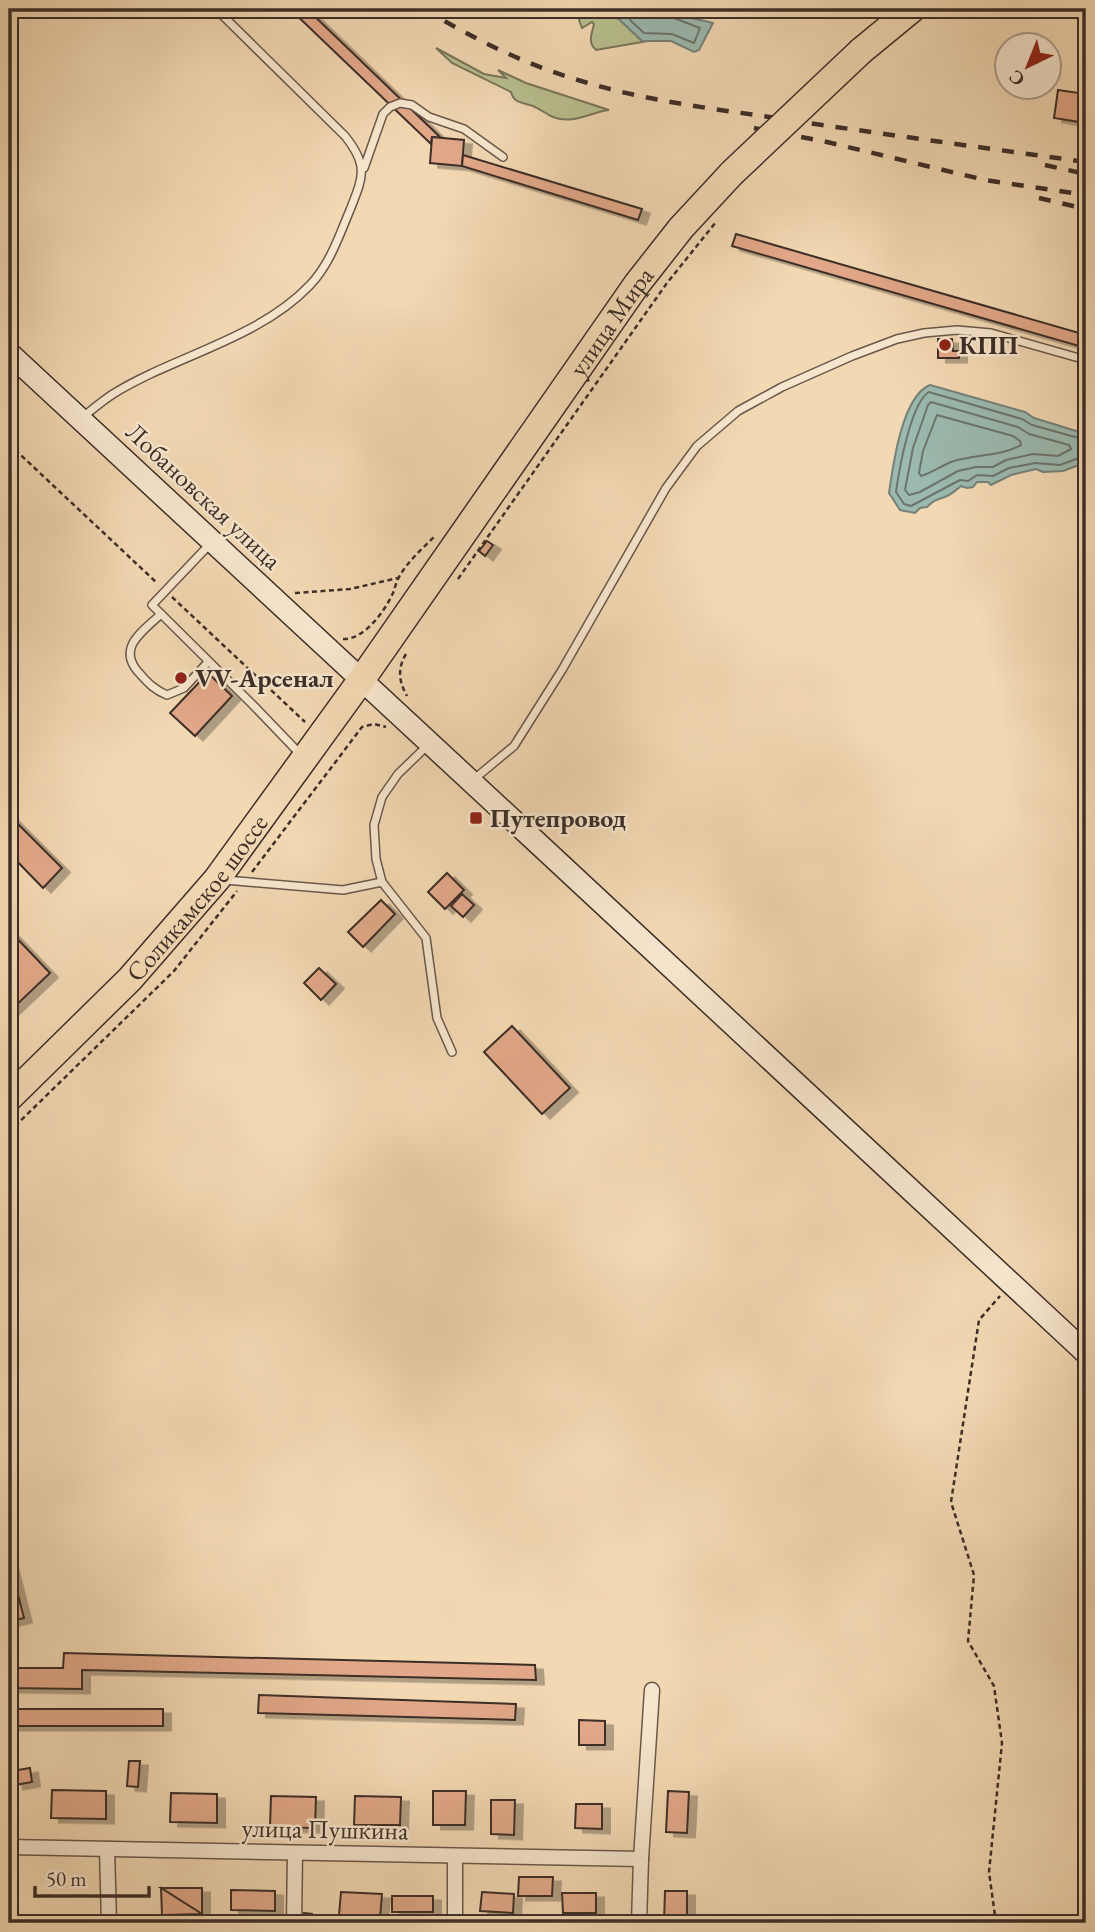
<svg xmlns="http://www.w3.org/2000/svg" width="1095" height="1932" font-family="'EB Garamond',serif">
<defs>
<filter id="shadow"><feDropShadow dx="8" dy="4.5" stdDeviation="0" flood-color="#0004"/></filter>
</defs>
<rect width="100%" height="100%" fill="#f2d8b3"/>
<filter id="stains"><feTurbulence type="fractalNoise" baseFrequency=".00286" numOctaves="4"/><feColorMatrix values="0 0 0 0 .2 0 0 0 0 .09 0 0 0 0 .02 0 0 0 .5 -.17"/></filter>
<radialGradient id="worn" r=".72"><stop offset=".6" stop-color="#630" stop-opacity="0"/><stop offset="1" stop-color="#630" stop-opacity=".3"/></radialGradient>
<g fill="#b8bf8f" stroke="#7a765c" stroke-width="2">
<path d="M585 9H608L604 13 619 19 642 41H648L596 50C587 42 592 34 594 24L592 22 582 28 579 20Z"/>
<path d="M436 48 484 74 506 78 498 70 526 83 609 110C590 112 574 125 553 117 546 114 540 109 533 106 523 102 514 104 511 92L452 63Z"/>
</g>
<g fill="#9bb9af" stroke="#758179" stroke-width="2">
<path d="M608 9H619L622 13 631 9H670L687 17 713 23 699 50 694 52 671 41H642L619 19 604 13Z"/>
<path d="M930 385 1025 412 1034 418 1086 434V482L1082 480 1084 469 1079 465 1063 471 1043 472 1036 469 1011 475 991 485 988 482H977L973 487 967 488 961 486C957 489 952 494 947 496 938 500 936 498 927 507L920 508 915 513 900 510 889 493C893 465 902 396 930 385Z"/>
</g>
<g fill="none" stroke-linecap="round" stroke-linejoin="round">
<g stroke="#6c746c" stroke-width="2">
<path d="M633 9 630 20 644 33 672 34 694 43 700 28 674 18 669 9"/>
<path d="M931 402 1018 427 1029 434 1069 445 1071 449 1058 456 1033 454 1006 460 993 467H976L958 471 920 492 909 495 905 490 913 448 928 405Z"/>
<path d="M937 415 1013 436 1020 441 1021 445C1000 457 974 454 951 462 941 466 932 473 921 476L919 473 923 451Z"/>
<path d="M1086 440 1032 425 1022 419 929 392C911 402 899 470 896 492L904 504 911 506 960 480 968 481 977 475 993 476 1009 468 1035 463 1060 465 1079 458 1086 462"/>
</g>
</g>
<g fill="#e2a889" stroke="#3c2e28" stroke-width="2" filter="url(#shadow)">
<path d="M290 9H307L441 138 432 137 431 144Z"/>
<path d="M1058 90 1086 94V123L1054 118Z"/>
<path d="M432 137 464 140 462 166 430 163Z"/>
<path d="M463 155 642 209 638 220 462 166Z"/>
<path d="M736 234 1086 335V348L732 246Z"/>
<path d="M938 339H952L953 351H959V358H938Z"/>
<path d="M487 541 493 545 485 556 479 551Z"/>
<path d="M208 673 232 696 195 736 170 713Z"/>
<path d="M9 815 62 868 43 888 9 853Z"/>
<path d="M447 873 464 890 445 909 428 892Z"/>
<path d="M462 894 474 905 463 917 451 906Z"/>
<path d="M381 900 395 914 363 947 348 932Z"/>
<path d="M9 930 50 973 9 1012Z"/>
<path d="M319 968 336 984 321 1000 304 983Z"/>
<path d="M512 1026 570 1088 542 1114 484 1052Z"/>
<path d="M9 1559 24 1618 9 1622Z"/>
<path d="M64 1653 535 1665 536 1680 82 1670V1689L9 1688V1668H63Z"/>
<path d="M259 1695 516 1704 515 1720 258 1713Z"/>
<rect x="9" y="1709" width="154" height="17"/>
<path d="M579 1720 605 1721V1745H579Z"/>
<path d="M129 1761H140L138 1787 127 1786Z"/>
<path d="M30 1768 32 1782 15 1785 12 1771Z"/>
<path d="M52 1790 106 1791V1819L51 1818Z"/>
<path d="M433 1791H466L465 1825H433Z"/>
<path d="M668 1791 689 1792 687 1833 666 1832Z"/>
<path d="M171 1793 217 1794V1823L170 1822Z"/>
<path d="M271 1796 316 1797 315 1828 270 1827Z"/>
<path d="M355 1796 401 1797 400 1825H354Z"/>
<path d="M491 1800H515L514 1835 491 1834Z"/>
<path d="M576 1804H602V1829L575 1828Z"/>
<path d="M519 1877H553L552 1896H518Z"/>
<path d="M161 1888H202V1914Z"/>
<path d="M161 1888 202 1914 162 1915Z"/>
<path d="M231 1890 275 1891V1911L231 1910Z"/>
<path d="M665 1891H687V1923H664Z"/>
<path d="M341 1892 382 1894 380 1918 339 1915Z"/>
<path d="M482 1892 514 1894 513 1913 480 1911Z"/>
<path d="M562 1893H596V1913H563Z"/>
<rect x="392" y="1896" width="41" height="16"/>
<path d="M304 1913 312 1914V1923H304Z"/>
</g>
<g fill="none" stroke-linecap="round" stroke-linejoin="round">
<defs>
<g id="lane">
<path d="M364 168 383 114 390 107 400 103 412 105 429 117 464 129 503 157"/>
<path d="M83 417C93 409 102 401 113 394 174 356 259 339 310 285 330 264 339 236 350 210 363 177 369 166 345 136L216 9"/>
<path d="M210 544 152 605 253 705 301 755"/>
<path d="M161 614C141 633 115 649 141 675 149 684 155 690 167 695L184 688 208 662"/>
<path d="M427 746 398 774 382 797 374 825 376 859 382 882 426 938 437 1018 452 1052"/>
<path d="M473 780 514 746 562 670 666 488 697 446 738 411 782 387 852 356 897 339 924 333 957 330 991 333 1086 360"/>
<path d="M225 880 343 890 382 882"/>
</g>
<g id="street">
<path d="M9 1847 641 1859"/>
<path d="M107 1849 109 1923"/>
<path d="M455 1856V1923"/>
<path d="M294 1923 295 1853"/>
<path d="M639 1923 641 1859 652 1690"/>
</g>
<path id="secondary" d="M9 353C368 686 728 1019 1086 1353"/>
<g id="highway">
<path d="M861 51 912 9"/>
<path id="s1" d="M9 1098 130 979 217 879 362 679 637 284 681 228 732 173"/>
</g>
</defs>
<use href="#lane" stroke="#6a584b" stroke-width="10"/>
<use href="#street" stroke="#6a584b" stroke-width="17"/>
<use href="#secondary" stroke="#3c2e28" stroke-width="24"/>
<use href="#highway" stroke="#3c2e28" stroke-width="29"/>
<g stroke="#3c2e28" stroke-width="2.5" stroke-dasharray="5 3.5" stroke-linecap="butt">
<path d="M9 444 157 583"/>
<path d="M458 579 667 283 716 222"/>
<path d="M295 593 350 589 398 578"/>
<path d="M172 597 305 722"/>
<path d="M343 639C364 640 385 611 393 593 395 588 396 582 399 577 408 561 422 549 435 536"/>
<path d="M406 654C397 669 399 682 407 696"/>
<path d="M252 872 362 727 374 724 386 727"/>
<path d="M9 1132 174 971 237 891"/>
<path d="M996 1923 989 1872 1002 1743 994 1686 968 1641 974 1575 951 1502 979 1320 1000 1296"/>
</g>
<use href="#lane" stroke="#f7e6ce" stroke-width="7"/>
<use href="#street" stroke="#f7e6ce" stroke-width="14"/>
<use href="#secondary" stroke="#f7e6ce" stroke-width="21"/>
<use href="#highway" stroke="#f2d8b3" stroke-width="26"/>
<g stroke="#3c2e28" stroke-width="4.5" stroke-dasharray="12 12" stroke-linecap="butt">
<path d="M424 9C472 38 524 64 578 80 651 103 727 110 802 122 897 136 992 149 1086 162"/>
<path d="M754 128 827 142 985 180 1086 195"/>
<path d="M1045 165 1086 174"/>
<path d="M1039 198 1086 209"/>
</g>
<defs>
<path id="highway-bridge" d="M732 173 861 51"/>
</defs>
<use href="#highway-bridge" stroke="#3c2e28" stroke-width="29" stroke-linecap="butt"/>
<use href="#highway-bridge" stroke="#f2d8b3" stroke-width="26"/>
</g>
<g fill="#8f2418" stroke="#f7e6ce" stroke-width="2.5">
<circle cx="945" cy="345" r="7"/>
<circle cx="181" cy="678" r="7"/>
<rect x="469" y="811" width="14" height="14" rx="3.5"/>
</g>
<g text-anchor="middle" stroke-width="5" stroke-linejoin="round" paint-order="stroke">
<g font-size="26" fill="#3c2e28" stroke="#f7e6ce">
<text dy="9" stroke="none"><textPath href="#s1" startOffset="985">улица Мира</textPath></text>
<text transform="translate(204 496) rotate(43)" y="9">Лобановская улица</text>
<text dy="9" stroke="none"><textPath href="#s1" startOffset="275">Соликамское шоссе</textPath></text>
<text transform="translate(325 1829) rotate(1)" y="9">улица Пушкина</text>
</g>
<g font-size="26" font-weight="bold" fill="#3c2e28" stroke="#f7e6ce" text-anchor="start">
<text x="959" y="354">КПП</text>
<text x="195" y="687">VV-Арсенал</text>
<text x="490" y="827">Путепровод</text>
</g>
</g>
<rect width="1095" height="1932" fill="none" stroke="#f2d8b3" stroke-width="35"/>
<rect x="10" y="10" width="1074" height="1911" fill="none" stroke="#3c2e28" stroke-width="3.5"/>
<rect x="18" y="18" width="1060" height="1897" fill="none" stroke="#3c2e28" stroke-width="2"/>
<g transform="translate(1028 66) rotate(223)"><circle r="33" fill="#f7e6ce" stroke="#ac9c8c" stroke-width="2"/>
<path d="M0-5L12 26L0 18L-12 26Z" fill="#8f2418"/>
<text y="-10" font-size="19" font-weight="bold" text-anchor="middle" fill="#3c2e28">С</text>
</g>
<path d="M35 1886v10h114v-10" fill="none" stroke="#3c2e28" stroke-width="3.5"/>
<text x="46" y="1886" font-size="21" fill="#3c2e28" stroke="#f7e6ce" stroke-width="5" paint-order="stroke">50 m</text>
<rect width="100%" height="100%" filter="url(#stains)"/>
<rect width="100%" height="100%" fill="url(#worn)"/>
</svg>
